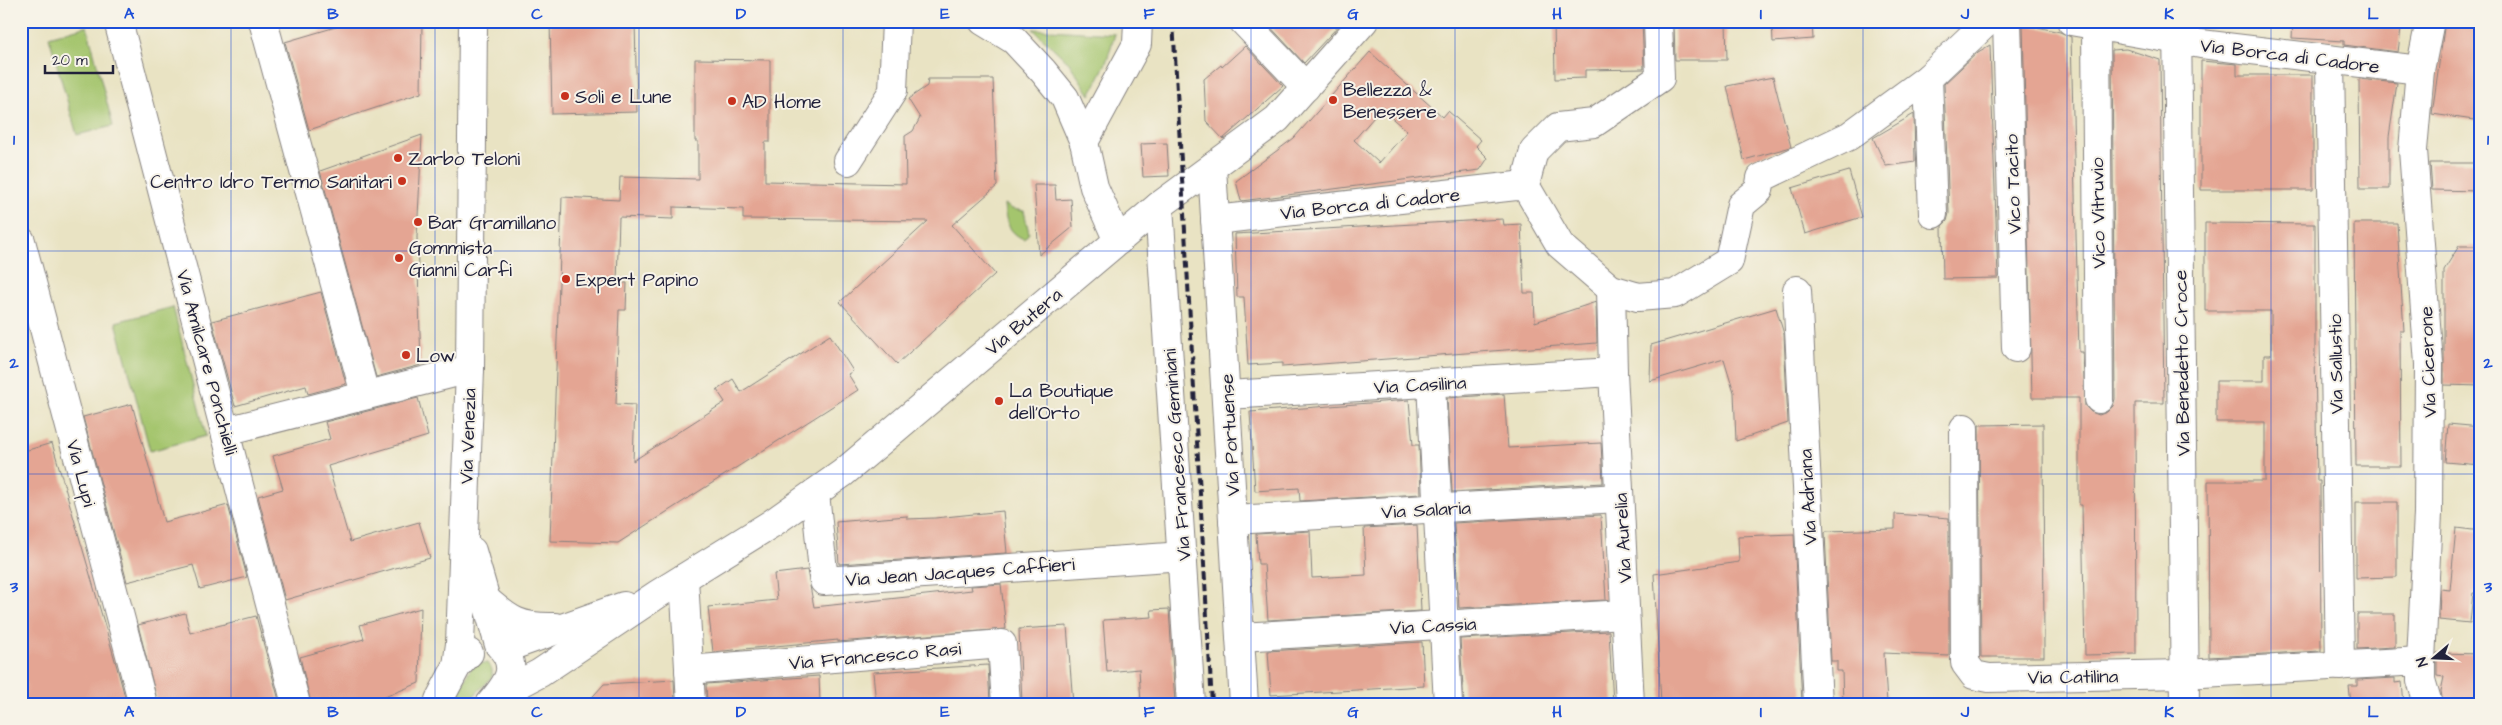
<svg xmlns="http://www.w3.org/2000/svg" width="2502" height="725" font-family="'Architects Daughter',sans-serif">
<rect width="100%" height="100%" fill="#f7f3e8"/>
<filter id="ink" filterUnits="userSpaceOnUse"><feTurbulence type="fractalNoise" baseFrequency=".02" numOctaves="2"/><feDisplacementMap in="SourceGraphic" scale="10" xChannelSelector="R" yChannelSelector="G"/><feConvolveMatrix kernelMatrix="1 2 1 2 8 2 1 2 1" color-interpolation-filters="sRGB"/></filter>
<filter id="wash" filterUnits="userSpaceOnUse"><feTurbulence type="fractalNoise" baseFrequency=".0096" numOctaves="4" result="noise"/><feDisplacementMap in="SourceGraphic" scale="20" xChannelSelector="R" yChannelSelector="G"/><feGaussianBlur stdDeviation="1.12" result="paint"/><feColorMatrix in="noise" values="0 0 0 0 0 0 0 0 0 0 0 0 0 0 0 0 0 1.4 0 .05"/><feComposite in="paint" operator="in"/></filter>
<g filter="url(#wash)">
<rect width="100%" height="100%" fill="#e9e3c3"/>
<g fill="#a4c56d" stroke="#637454">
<path d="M87 26 113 126 77 135 49 37Z"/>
<path d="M1033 29 1115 34 1106 63 1090 95 1069 63Z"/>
<path d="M1004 204 1012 209 1024 211 1029 233 1024 239C1008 233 1005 219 1004 204Z"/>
<path d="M173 307 206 436 150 451 116 322Z"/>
<path d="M479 663H487L492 670V677L466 704H456L455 700 471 668Z"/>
</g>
<g id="blocks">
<g fill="#e4a593" fill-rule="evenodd">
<path d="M356 21H422L421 93 309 130 285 42Z"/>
<path d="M550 21H635L637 112 552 114Z"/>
<path d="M1265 21H1343L1304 63Z"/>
<path d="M1554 21H1642L1644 69 1585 70V78L1555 79Z"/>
<path d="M1674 21H1726L1727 60H1675Z"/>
<path d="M1772 21H1812L1813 39 1773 42Z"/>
<path d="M2293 21H2402L2398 52 2344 45V41L2292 38Z"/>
<path d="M2445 21H2481V121L2432 114Z"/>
<path d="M2023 24 2060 32 2071 37 2079 352H2083L2085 406 2091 412 2099 415 2107 412 2113 406 2115 399 2112 50 2126 49 2160 60 2164 403H2135L2136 654 2085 655 2082 505H2079V398H2032Z"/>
<path d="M1990 45 1998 278 1943 279 1942 226 1947 221 1949 213 1944 84 1978 52Z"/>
<path d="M1245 46 1283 86 1223 139 1206 121 1204 79 1221 65 1222 67Z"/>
<path d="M1370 52 1443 117 1448 111 1481 140 1476 146 1488 158 1480 170 1241 201 1236 181 1294 138ZM1381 109 1407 131 1379 163 1354 140Z"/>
<path d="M695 59 770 60V142H765V181L906 184 905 136 913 131 920 118 908 99 927 86 928 79H993L997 186 952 225 995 274 897 364 840 302 928 221 743 219V209L673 207V219L619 217 617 283H627L626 310H619L616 404 635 405 633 461 725 402 717 390 733 379 741 392 830 335 853 371 848 374 858 390 618 543 550 541 562 197 619 200 620 177 698 179V141H695Z"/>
<path d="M2201 61 2237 64V75H2313V190H2201Z"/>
<path d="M1773 77 1791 147 1744 160 1727 86Z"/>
<path d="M2359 79 2397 83 2389 137V189H2360Z"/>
<path d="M1914 114 1915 162 1886 166 1873 138Z"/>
<path d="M422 135 417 237 421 365 376 377 320 171Z"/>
<path d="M1167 143 1169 176 1143 177 1141 144Z"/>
<path d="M2430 163H2481V191L2432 190Z"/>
<path d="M1849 171 1862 217 1805 234 1792 188Z"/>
<path d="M1034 185H1055L1056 200 1071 199 1073 227 1039 255Z"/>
<path d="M1503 219 1504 225 1521 224 1524 293H1534L1535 322 1596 302 1597 343 1282 367V363L1248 365 1244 297H1237L1235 234Z"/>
<path d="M2205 223 2315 224V354L2317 481H2320L2321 651 2209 657 2208 481H2265V422H2216V381H2264V355H2271V311H2205Z"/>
<path d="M2354 223H2397L2404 331H2400L2401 466H2356Z"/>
<path d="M2459 246H2481V386L2444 385V270Z"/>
<path d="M321 292 346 384 308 394 306 386 235 406 212 321Z"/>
<path d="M1776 308 1784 334 1788 423 1736 441 1734 392 1724 359 1650 381 1651 345Z"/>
<path d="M1504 394 1508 448 1601 443 1603 483 1452 492 1447 398Z"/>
<path d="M418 398 428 436 328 466 350 542 419 522 430 558 285 600 258 496 283 489 273 456 330 439 325 422Z"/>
<path d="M1409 400 1413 445H1419L1421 494 1300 501 1299 488 1255 491 1250 412Z"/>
<path d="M132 404 164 522 228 505 247 577 200 589 193 565 127 582 83 417Z"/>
<path d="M2043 424 2044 657H1981L1979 425Z"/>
<path d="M2448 424 2481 427V465L2445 462Z"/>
<path d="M52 443 116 664 127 704H21V452Z"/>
<path d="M2356 502H2397V577L2356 578Z"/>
<path d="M1003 511 1007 553 839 564 836 522 907 516V519L935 518Z"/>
<path d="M1895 514 1949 518V656L1884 653 1887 704H1843L1842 671H1837V661H1831L1825 533 1826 531 1895 529Z"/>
<path d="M1601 515 1606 600 1459 608 1454 523Z"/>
<path d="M1417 525 1421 611 1268 620 1264 564H1258L1256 534 1310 531 1312 578 1366 575 1364 528Z"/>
<path d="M2456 528 2481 531V593H2473L2470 623 2439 620 2440 589 2450 590Z"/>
<path d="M1794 534 1802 704H1661L1654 574 1739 562 1738 536Z"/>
<path d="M807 570 814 607 972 590 971 586 1001 584 1006 629 838 642V640L713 652 708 607 777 600 774 574Z"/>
<path d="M421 608 419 683 367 704H311L300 657 364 639 360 625Z"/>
<path d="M1169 609 1175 704H1141L1139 669 1107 672 1103 620 1152 617 1151 610Z"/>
<path d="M185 613 190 633 256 616 280 704H158L138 625Z"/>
<path d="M2357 614H2395V647L2357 649Z"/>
<path d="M1067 626 1073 704H1022L1019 629Z"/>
<path d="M1609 631 1613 704H1464L1460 639Z"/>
<path d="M1422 642 1424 686 1271 695 1268 651Z"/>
<path d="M2437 653 2481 654V704H2443L2441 691 2444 677 2437 676Z"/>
<path d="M988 665 990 704H876L873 672Z"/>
<path d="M819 676 820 704H707L706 684Z"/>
<path d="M2395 678V683L2402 682 2404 704H2351L2349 686H2357V680Z"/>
<path d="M674 680 675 704H586L604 684Z"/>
</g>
</g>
</g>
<g filter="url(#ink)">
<use href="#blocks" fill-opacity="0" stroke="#86827f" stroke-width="1"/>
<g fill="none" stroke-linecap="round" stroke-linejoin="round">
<defs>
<g id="minor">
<path d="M118 21 296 704"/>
<path d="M263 21 365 394"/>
<path d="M983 21 1014 40 1043 71 1065 98 1084 142 1094 187 1118 241"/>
<path d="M1243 21 1306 87"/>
<path d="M2007 21 2016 348"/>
<path d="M2071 21 2201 44 2420 70"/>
<path d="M2177 21 2185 704"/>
<path d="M2096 27 2099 399"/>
<path d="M2330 61 2340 666"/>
<path d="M1928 78 1933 214"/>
<path d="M1084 142 1137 44 1138 21"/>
<path d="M848 161 893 91 896 21"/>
<path d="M1212 167 1244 704"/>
<path d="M1525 185 1534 151 1558 127 1594 123 1660 78 1658 21"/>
<path d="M1159 206 1191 704"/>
<path d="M1215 220 1525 185 1560 245 1611 289 1638 297 1675 294 1729 261 1741 205 1759 190 1761 178 1849 136 1928 78 1988 21"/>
<path d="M21 241 143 704"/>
<path d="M1611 289 1613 372 1630 704"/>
<path d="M1797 290 1818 704"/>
<path d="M1431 384 1448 704"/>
<path d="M1227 395 1613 372"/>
<path d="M1964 428 1965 663 1974 675 1989 678 2184 674 2421 661"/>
<path d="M226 431 470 369"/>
<path d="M815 493 824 581 1183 556"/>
<path d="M1233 520 1619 498"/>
<path d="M684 578 691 704"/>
<path d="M484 598C510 621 520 628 555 627"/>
<path d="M1240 637 1625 614"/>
<path d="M503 649 624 606"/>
<path d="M689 670 1002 644 1006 704"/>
<path d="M498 695 540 673 658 594 771 524 843 473 1159 206 1277 119 1364 21"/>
<path d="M2428 704 2421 680V661L2428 513 2429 364 2413 150 2420 70 2430 21"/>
</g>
<g id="major">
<path d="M472 551 499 645C521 667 507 684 490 704"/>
<path d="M457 666 460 644 470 369 473 21"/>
<path d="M439 704V700L457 666 469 653"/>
</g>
</defs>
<use href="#minor" stroke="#86827f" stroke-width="30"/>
<use href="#major" stroke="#86827f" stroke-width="30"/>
<use href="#minor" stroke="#fff" stroke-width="28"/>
<use href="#major" stroke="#fff" stroke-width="28"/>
<path stroke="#22223b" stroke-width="4" stroke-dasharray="8 4" stroke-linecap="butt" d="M1173 21 1212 704"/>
</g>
</g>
<path fill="none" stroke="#1d4ed8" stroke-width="1" stroke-opacity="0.55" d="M231 21V704M435 21V704M639 21V704M843 21V704M1047 21V704M1251 21V704M1455 21V704M1659 21V704M1863 21V704M2067 21V704M2271 21V704M21 251H2481M21 474H2481"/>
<g fill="#c8321e" stroke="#f7f3e8" stroke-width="2">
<circle cx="565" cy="96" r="5"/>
<circle cx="1333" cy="100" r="5"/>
<circle cx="732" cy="101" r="5"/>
<circle cx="398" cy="158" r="5"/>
<circle cx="402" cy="181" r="5"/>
<circle cx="418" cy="222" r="5"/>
<circle cx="399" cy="258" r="5"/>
<circle cx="566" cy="279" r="5"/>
<circle cx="406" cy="355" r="5"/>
<circle cx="999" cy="401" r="5"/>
</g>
<g text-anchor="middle" stroke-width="4" stroke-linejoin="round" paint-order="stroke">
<g font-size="19" fill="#22223b" stroke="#f7f3e8">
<text transform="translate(2290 55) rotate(7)" y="7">Via Borca di Cadore</text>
<text transform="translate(2012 184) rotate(-92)" y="7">Vico Tacito</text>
<text transform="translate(1370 203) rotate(-6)" y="7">Via Borca di Cadore</text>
<text transform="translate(2097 213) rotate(-91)" y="7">Vico Vitruvio</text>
<text transform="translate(1023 321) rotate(-40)" y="7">Via Butera</text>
<text transform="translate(208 362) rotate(75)" y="7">Via Amilcare Ponchielli</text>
<text transform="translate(2427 362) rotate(-92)" y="7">Via Cicerone</text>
<text transform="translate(2181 363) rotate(-91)" y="7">Via Benedetto Croce</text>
<text transform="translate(2335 364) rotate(-91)" y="7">Via Sallustio</text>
<text transform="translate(1420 384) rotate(-3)" y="7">Via Casilina</text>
<text transform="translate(1229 435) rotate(-93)" y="7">Via Portuense</text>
<text transform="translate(467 436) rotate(-88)" y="7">Via Venezia</text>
<text transform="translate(1176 455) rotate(-94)" y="7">Via Francesco Geminiani</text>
<text transform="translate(82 473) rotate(75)" y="7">Via Lupi</text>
<text transform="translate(1807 497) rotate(-93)" y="7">Via Adriana</text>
<text transform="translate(1426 509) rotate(-3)" y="7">Via Salaria</text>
<text transform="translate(1622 538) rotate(-93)" y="7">Via Aurelia</text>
<text transform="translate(960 571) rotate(-4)" y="7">Via Jean Jacques Caffieri</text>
<text transform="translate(1433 625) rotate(-3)" y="7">Via Cassia</text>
<text transform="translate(875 655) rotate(-5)" y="7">Via Francesco Rasi</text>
<text transform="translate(2073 676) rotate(-1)" y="7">Via Catilina</text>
</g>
<g font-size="19" fill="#22223b" stroke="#f7f3e8" text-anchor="start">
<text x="1343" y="96">Bellezza &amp;<tspan x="1343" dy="22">Benessere</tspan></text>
<text x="575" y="103">Soli e Lune</text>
<text x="742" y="108">AD Home</text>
<text x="408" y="165">Zarbo Teloni</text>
<text x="392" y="188" text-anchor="end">Centro Idro Termo Sanitari</text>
<text x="428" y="229">Bar Gramillano</text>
<text x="409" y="254">Gommista<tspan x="409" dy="22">Gianni Carfi</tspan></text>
<text x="576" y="286">Expert Papino</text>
<text x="416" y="362">Low</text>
<text x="1009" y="397">La Boutique<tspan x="1009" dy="22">dell'Orto</tspan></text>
</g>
</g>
<rect width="2502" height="725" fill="none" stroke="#f7f3e8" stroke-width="55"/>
<g transform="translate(2434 658) rotate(251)" stroke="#f7f3e8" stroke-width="4" paint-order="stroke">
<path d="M0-4L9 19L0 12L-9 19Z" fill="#22223b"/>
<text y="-8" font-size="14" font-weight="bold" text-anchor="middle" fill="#22223b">N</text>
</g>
<path d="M45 65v8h68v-8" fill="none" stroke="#22223b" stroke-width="2.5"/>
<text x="52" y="65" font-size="15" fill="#22223b" stroke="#f7f3e8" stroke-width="4" paint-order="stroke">20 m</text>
<rect x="28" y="28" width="2446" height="670" fill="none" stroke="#1d4ed8" stroke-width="2"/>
<g font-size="16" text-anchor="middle" font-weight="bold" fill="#1d4ed8">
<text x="129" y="19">A</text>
<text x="333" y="19">B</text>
<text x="537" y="19">C</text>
<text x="741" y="19">D</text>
<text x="945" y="19">E</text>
<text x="1149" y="19">F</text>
<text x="1353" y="19">G</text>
<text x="1557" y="19">H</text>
<text x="1761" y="19">I</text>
<text x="1965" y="19">J</text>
<text x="2169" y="19">K</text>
<text x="2373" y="19">L</text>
<text x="14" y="145">1</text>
<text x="2488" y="145">1</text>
<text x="14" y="368">2</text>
<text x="2488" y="368">2</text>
<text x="14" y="592">3</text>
<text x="2488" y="592">3</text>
<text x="129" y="717">A</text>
<text x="333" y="717">B</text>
<text x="537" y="717">C</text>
<text x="741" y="717">D</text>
<text x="945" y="717">E</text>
<text x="1149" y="717">F</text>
<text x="1353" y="717">G</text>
<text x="1557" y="717">H</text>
<text x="1761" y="717">I</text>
<text x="1965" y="717">J</text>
<text x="2169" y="717">K</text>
<text x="2373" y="717">L</text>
</g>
</svg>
